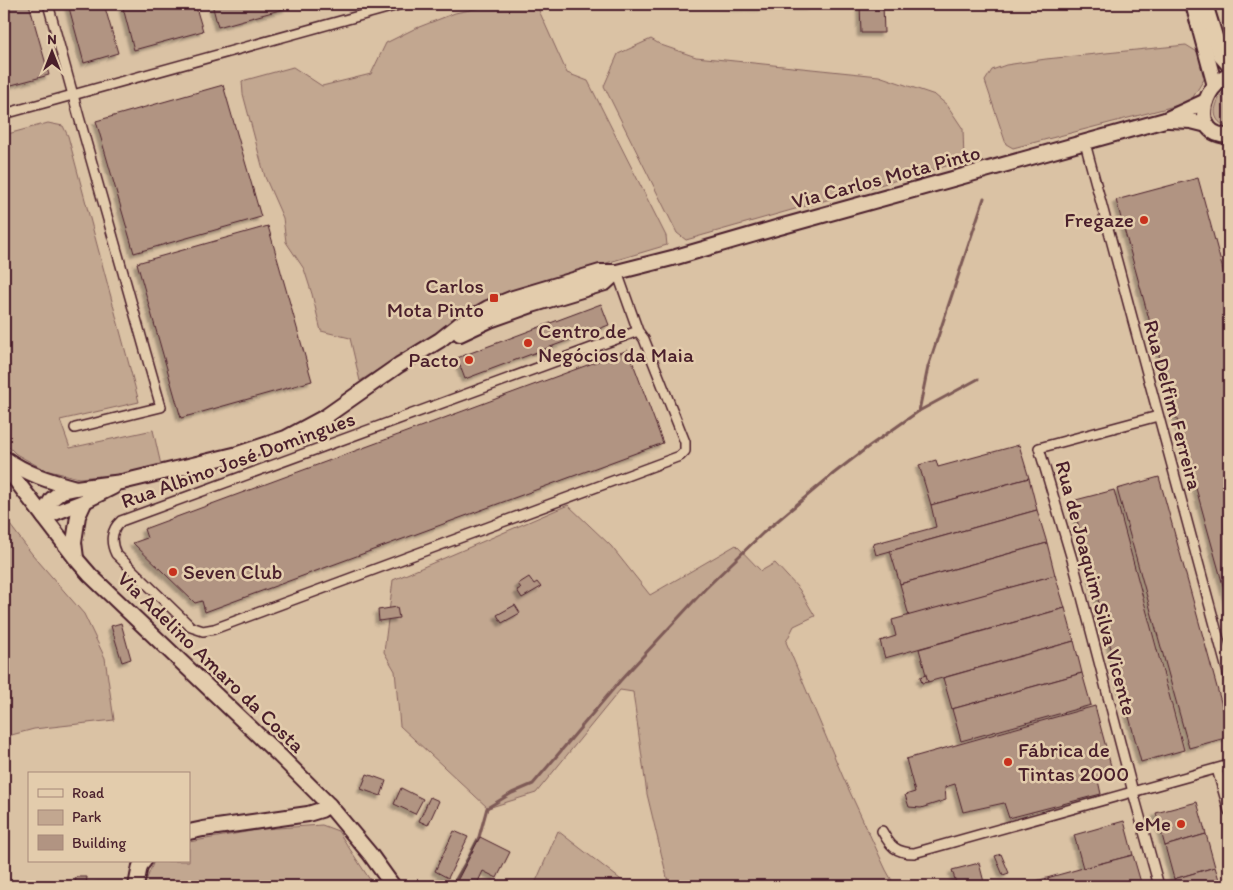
<svg xmlns="http://www.w3.org/2000/svg" width="1233" height="890" font-family="Itim,sans-serif">
<defs>
<filter id="shadow"><feDropShadow dx="-3.5" dy="3.5" stdDeviation="1" flood-color="#0004"/></filter>
</defs>
<rect width="100%" height="100%" fill="#dac2a4"/>
<filter id="ink" filterUnits="userSpaceOnUse"><feTurbulence type="fractalNoise" baseFrequency=".02" numOctaves="2"/><feDisplacementMap in="SourceGraphic" scale="10" xChannelSelector="R" yChannelSelector="G"/><feConvolveMatrix kernelMatrix="1 2 1 2 8 2 1 2 1" color-interpolation-filters="sRGB"/></filter>
<g filter="url(#ink)">
<g fill="#c2a790" stroke="#86635e">
<path d="M499 4H536L567 73 588 81 666 236 667 245 492 297 360 381 350 338 321 331 312 294 304 269 286 242 283 218 265 177 243 94 242 81 293 67 322 86 371 74 386 43 414 29 455 13Z"/>
<path d="M651 39 661 45 696 57 879 76 935 95 947 105 963 129 964 161 686 240 677 233 604 86 618 54Z"/>
<path d="M1186 45 1199 53 1206 76 1190 102 1013 148 1006 144 985 81 992 70 1006 65 1046 59Z"/>
<path d="M1229 86V127C1211 122 1213 108 1221 95 1224 91 1225 88 1229 86Z"/>
<path d="M48 123 63 126 68 136 139 402 60 420 70 448 153 430 161 465 122 474 79 478 45 470 16 454 4 442V135Z"/>
<path d="M568 505 611 546 650 595 736 545 761 571 775 563 799 589 815 616 794 626 786 642 843 777 886 870 895 886H669L647 794 633 692 620 690 536 793 488 808 400 726 395 671 384 652 393 580Z"/>
<path d="M4 517 32 554 84 614 105 658 114 720 34 729 4 737Z"/>
<path d="M322 825 338 831 374 886H144L154 861H189V842L263 829Z"/>
<path d="M558 831 629 886H534Z"/>
</g>
<g fill="none" stroke-linecap="round" stroke-linejoin="round">
<g stroke="#7e5a57" stroke-width="3">
<path d="M919 411 978 379"/>
<path d="M452 886 470 855 479 837 487 808 512 793 533 784 620 681 705 589 763 533 833 474 868 447 919 411 928 367 984 198"/>
</g>
</g>
<g fill="#b19482" stroke="#4a1f2b" filter="url(#shadow)">
<path d="M4 4H29L49 75 4 87Z"/>
<path d="M68 4H104L118 53 84 63Z"/>
<path d="M122 4H195L203 31 134 50Z"/>
<path d="M212 4H286L287 8 218 27Z"/>
<path d="M734 4H810V6L734 7Z"/>
<path d="M860 4H883L884 33H861Z"/>
<path d="M223 85 261 217 134 253 96 121Z"/>
<path d="M1198 178 1229 292V607L1116 200Z"/>
<path d="M268 226 312 381 181 418 137 263Z"/>
<path d="M601 304 609 325 465 379 457 358Z"/>
<path d="M628 350 663 443 205 612 202 601 195 603 133 543 147 538 144 529Z"/>
<path d="M1019 445 1029 478 931 505 919 465 936 460 938 467Z"/>
<path d="M1159 477 1229 731V737L1189 748 1117 489Z"/>
<path d="M1029 478 1037 510 876 555 873 544 936 527 931 505Z"/>
<path d="M1114 490 1184 750 1141 762 1072 501Z"/>
<path d="M1037 510 1047 543 900 584 890 551Z"/>
<path d="M1047 543 1055 575 909 616 900 584Z"/>
<path d="M1055 575 1065 608 885 658 880 641 896 636 892 620Z"/>
<path d="M529 577 534 584 537 582 541 587 522 598 517 590 521 588 518 584Z"/>
<path d="M515 605 520 613 502 623 497 615Z"/>
<path d="M397 607 399 618 379 621 378 610Z"/>
<path d="M1065 608 1074 641 928 682 919 649Z"/>
<path d="M121 623 131 659 122 662 111 626Z"/>
<path d="M1074 641 1082 673 952 709 943 678Z"/>
<path d="M1082 673 1091 705 961 741 952 709Z"/>
<path d="M926 675 928 682 922 683 920 677Z"/>
<path d="M1095 706 1112 770 1097 776 1101 794 1009 818 1004 803 963 812 955 784 945 787 946 800 921 808 909 807 905 795 915 792 906 759Z"/>
<path d="M367 774 386 781 381 796 361 789Z"/>
<path d="M401 788 423 799 415 814 394 804Z"/>
<path d="M430 797 439 801 428 825 419 821Z"/>
<path d="M1197 802 1206 834 1165 846 1156 813Z"/>
<path d="M1124 821 1133 855 1083 868 1074 835Z"/>
<path d="M454 831 468 837 448 878 435 871Z"/>
<path d="M1206 834 1215 867 1174 879 1165 846Z"/>
<path d="M480 837 510 852 497 878 483 871 476 886H460L461 885 456 883Z"/>
<path d="M1001 854 1009 873 1003 875 995 856Z"/>
<path d="M1133 855 1142 886H1018L1083 868Z"/>
<path d="M979 863 985 886H957L952 870Z"/>
<path d="M1215 867 1221 886H1176L1174 879Z"/>
<path d="M76 877H87L86 886H75Z"/>
<rect x="96" y="882" width="25" height="4"/>
</g>
<g fill="none" stroke-linecap="round" stroke-linejoin="round">
<defs>
<g id="street">
<path d="M48 4 79 117 161 407 75 428"/>
<path d="M4 114 402 4"/>
<path d="M1085 143 1229 677"/>
<path d="M617 272 638 331 644 339 685 442V451L680 456 214 629 203 631 191 627 116 554C110 542 111 530 121 521L638 331"/>
<path d="M1158 416 1039 448 1074 566 1133 792 1159 886"/>
<path d="M1217 769 1229 811"/>
<path d="M882 831C890 846 896 853 914 853L1229 765"/>
</g>
<g id="secondary">
<path d="M1193 4 1215 86"/>
<path d="M1205 4 1221 56 1229 65"/>
<path d="M1229 76C1202 85 1190 136 1229 136"/>
<path d="M1169 120 1191 121 1207 125"/>
<path d="M460 334 490 320 532 305 605 283 617 272"/>
<path d="M4 458C27 474 49 481 76 488"/>
<path d="M4 465 77 560 90 575 280 756 329 805 370 854 393 886"/>
<path d="M44 517 47 507 52 499 62 491 76 488 122 482 238 454 286 438 325 417 399 365 440 340 460 324 488 308 513 298 600 272H617L676 257 776 228 1165 120 1206 101"/>
<path d="M44 517 85 501 113 487"/>
<path d="M76 558 74 542 78 516 85 501"/>
<path d="M189 832 203 829 308 814 321 810 329 805"/>
<path d="M136 886 140 866 144 861"/>
</g>
</defs>
<use href="#street" stroke="#4a1f2b" stroke-width="12"/>
<use href="#secondary" stroke="#4a1f2b" stroke-width="18"/>
<use href="#street" stroke="#e3ccac" stroke-width="9"/>
<use href="#secondary" stroke="#e3ccac" stroke-width="14"/>
</g>
</g>
<g fill="#c8321e" stroke="#e3ccac" stroke-width="2">
<circle cx="1144" cy="220" r="5"/>
<rect x="489" y="293" width="10" height="10" rx="2.5"/>
<circle cx="528" cy="343" r="5"/>
<circle cx="469" cy="360" r="5"/>
<circle cx="173" cy="572" r="5"/>
<circle cx="1008" cy="762" r="5"/>
<circle cx="1181" cy="824" r="5"/>
</g>
<g text-anchor="middle" stroke-width="5" stroke-linejoin="round" paint-order="stroke">
<g font-size="21" fill="#4a1f2b" stroke="#e3ccac">
<text transform="translate(886 177) rotate(-15)" y="7">Via Carlos Mota Pinto</text>
<text transform="translate(1173 405) rotate(75)" y="7">Rua Delfim Ferreira</text>
<text transform="translate(238 460) rotate(-20)" y="7">Rua Albino José Domingues</text>
<text transform="translate(1096 588) rotate(75)" y="7">Rua de Joaquim Silva Vicente</text>
<text transform="translate(211 662) rotate(44)" y="7">Via Adelino Amaro da Costa</text>
</g>
<g font-size="21" fill="#4a1f2b" stroke="#e3ccac" text-anchor="end">
<text x="1134" y="227">Fregaze</text>
<text x="484" y="293">Carlos<tspan x="484" dy="24">Mota Pinto</tspan></text>
<text x="538" y="338" text-anchor="start">Centro de<tspan x="538" dy="24">Negócios da Maia</tspan></text>
<text x="459" y="367">Pacto</text>
<text x="183" y="579" text-anchor="start">Seven Club</text>
<text x="1018" y="757" text-anchor="start">Fábrica de<tspan x="1018" dy="24">Tintas 2000</tspan></text>
<text x="1171" y="831">eMe</text>
</g>
</g>
<rect width="1233" height="890" fill="none" stroke="#e3ccac" stroke-width="20"/>
<rect x="10" y="10" width="1213" height="870" fill="none" stroke="#4a1f2b" stroke-width="2" filter="url(#ink)"/>
<rect x="28" y="772" width="162" height="90" fill="#e3ccac" stroke="#a68778"/>
<rect x="38" y="789" width="25" height="8" fill="#e3ccac" stroke="#a68778"/>
<text x="72" y="798" font-size="15" fill="#4a1f2b">Road</text>
<rect x="38" y="810" width="25" height="15" fill="#c2a790" stroke="#a68778"/>
<text x="72" y="822" font-size="15" fill="#4a1f2b">Park</text>
<rect x="38" y="835" width="25" height="15" fill="#b19482" stroke="#a68778"/>
<text x="72" y="848" font-size="15" fill="#4a1f2b">Building</text>
<g transform="translate(52 52)" stroke="#e3ccac" stroke-width="4" paint-order="stroke">
<path d="M0-4L9 19L0 12L-9 19Z" fill="#4a1f2b"/>
<text y="-8" font-size="14" font-weight="bold" text-anchor="middle" fill="#4a1f2b">N</text>
</g>
</svg>
